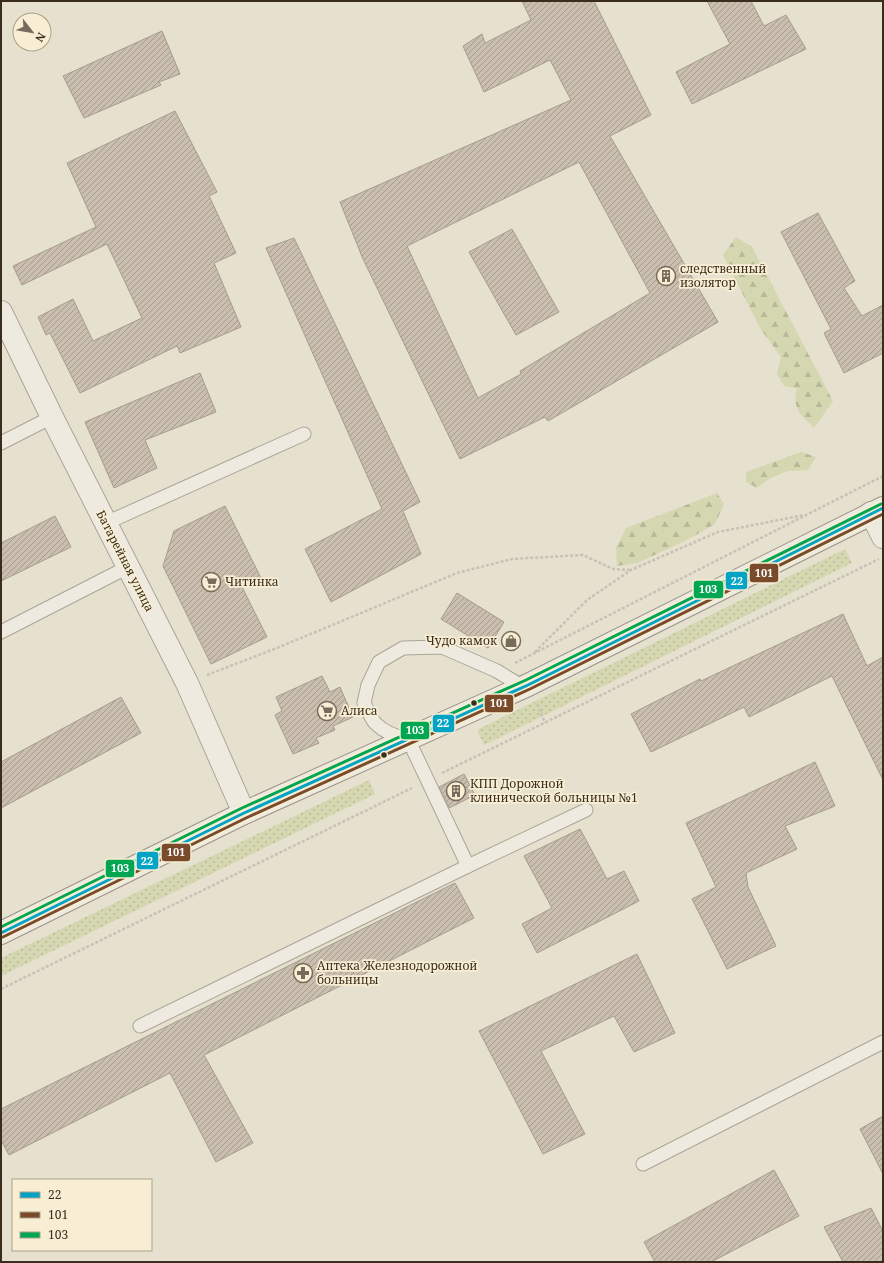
<svg xmlns="http://www.w3.org/2000/svg" width="884" height="1263" font-family="'Noto Serif',serif">
<defs>
<pattern id="grass-dots" width="8" height="8" patternUnits="userSpaceOnUse"><rect width="8" height="8" fill="#d4d7b0"/><path d="M2 2h.1M6 6h.1" fill="none" stroke="#b7b997" stroke-width="1.8" stroke-linecap="round"/></pattern>
<pattern id="forest-firs" width="22" height="20" patternUnits="userSpaceOnUse"><rect width="22" height="20" fill="#d4d7b0"/><path d="M5 1l3.5 6h-7zM16 11l3.5 6h-7z" fill="#b7b997"/></pattern>
<pattern id="building-hatch" width="6" height="6" patternUnits="userSpaceOnUse"><rect width="6" height="6" fill="#cabeaf"/><path d="M-1 1l2-2M0 6l6-6M5 7l2-2" fill="none" stroke="#a59b8e"/></pattern>
</defs>
<rect width="100%" height="100%" fill="#e6e0ce"/>
<g fill="url(#grass-dots)">
<path d="M845 549 852 563 484 745 477 730Z"/>
<path d="M369 780 375 794 1 976V958Z"/>
</g>
<g fill="url(#forest-firs)">
<path d="M736 237 752 247 833 401 814 428C800 414 792 409 797 388L784 386 777 374 781 357 760 328 723 255Z"/>
<path d="M801 452 816 457 808 470 787 471 769 479 757 488 746 482V472Z"/>
<path d="M717 493 724 504 715 524 685 541 637 563 617 566 616 548 626 528Z"/>
</g>
<g fill="url(#building-hatch)" stroke="#a79b8d" fill-rule="evenodd">
<path d="M522 1H594L651 115 610 136 718 322 548 421 545 417 460 459 363 259 340 202 571 100 550 60 484 92 463 46 482 34 485 43 531 20ZM579 162 650 293 520 371 521 374 478 398 407 246Z"/>
<path d="M707 1H751L764 26 786 15 806 49 692 104 676 72 730 44Z"/>
<path d="M162 31 180 74 159 82 161 85 84 118 63 76Z"/>
<path d="M175 111 217 192 209 196 236 253 214 263 241 327 180 353 177 346 80 393 50 333 46 335 38 317 73 299 93 341 142 318 107 244 22 285 13 266 96 227 67 163Z"/>
<path d="M818 213 855 281 844 288 862 316 883 305V353L844 373 824 333 831 329 781 232Z"/>
<path d="M512 229 559 312 516 335 469 252Z"/>
<path d="M294 238 420 502 403 511 421 554 331 602 305 549 382 509 266 248Z"/>
<path d="M200 373 216 412 145 440 157 468 114 488 85 422Z"/>
<path d="M225 506 261 578 242 587 267 637 211 664 163 566 174 531Z"/>
<path d="M55 516 71 547 1 581V543Z"/>
<path d="M457 593 504 622 488 648 441 619Z"/>
<path d="M843 614 867 666 883 657V780L832 676 749 717 744 707 651 752 631 714 700 679 701 681Z"/>
<path d="M322 676 330 692 340 687 353 717 333 726 335 730 316 738 319 743 293 754 275 715 282 711 276 697Z"/>
<path d="M121 697 141 733 1 808V762Z"/>
<path d="M815 762 835 806 785 826 797 849 746 873 748 887 776 946 727 969 692 899 716 887 686 823Z"/>
<path d="M464 774 475 795 449 808 439 787Z"/>
<path d="M580 829 607 879 624 871 639 901 537 953 522 924 552 908 524 856Z"/>
<path d="M455 883 474 918 204 1055 253 1143 216 1162 170 1073 9 1155 1 1140V1109Z"/>
<path d="M637 954 675 1033 634 1052 614 1016 541 1051 585 1134 543 1154 479 1031Z"/>
<path d="M883 1116V1174L860 1129Z"/>
<path d="M774 1170 799 1216 711 1262H655L644 1242Z"/>
<path d="M871 1208 883 1231V1262H843L824 1227Z"/>
</g>
<g fill="none" stroke-linecap="round" stroke-linejoin="round">
<defs>
<g id="service">
<path d="M1 443 52 417"/>
<path d="M106 523 304 434"/>
<path d="M1 632 128 567"/>
<path d="M468 866 408 739C397 737 384 732 375 723 371 718 367 709 364 703L368 685 379 662 403 648 442 647 497 671 523 687"/>
<path d="M140 1026 468 866 586 810"/>
<path d="M643 1164 883 1042"/>
</g>
<g id="minor">
<path d="M1 312 52 417 187 683 244 813"/>
<path d="M871 513 883 537"/>
</g>
<path id="secondary" d="M1 933 244 813 528 685 883 508"/>
</defs>
<use href="#service" stroke="#aba597" stroke-width="15"/>
<use href="#minor" stroke="#aba597" stroke-width="24"/>
<use href="#secondary" stroke="#9b9487" stroke-width="24"/>
<g stroke="#c7c1b6" stroke-width="2.5" stroke-dasharray="3 2" stroke-linecap="butt">
<path d="M535 652 587 600 631 570 718 532 804 515"/>
<path d="M515 663 883 476"/>
<path d="M207 675 277 648 457 573 512 559 583 555 613 569 631 570"/>
<path d="M537 704 545 723"/>
<path d="M442 773 879 559"/>
<path d="M1 989 412 788"/>
</g>
<use href="#service" stroke="#eeeae0" stroke-width="13"/>
<use href="#minor" stroke="#eeeae0" stroke-width="22"/>
<use href="#secondary" stroke="#eeeae0" stroke-width="22"/>
<defs>
<path id="bus-1" d="M1 933 244 813 528 685 883 508"/>
<path id="bus-2" d="M3 937 246 818 530 689 883 514"/>
<path id="bus-3" d="M1 927 242 808 526 680 881 504"/>
</defs>
<use href="#bus-1" stroke="#f7eed4" stroke-width="6"/>
<use href="#bus-2" stroke="#f7eed4" stroke-width="6"/>
<use href="#bus-3" stroke="#f7eed4" stroke-width="6"/>
<use href="#bus-1" stroke="#03a3c5" stroke-width="3"/>
<use href="#bus-2" stroke="#7a4b2a" stroke-width="3"/>
<use href="#bus-3" stroke="#00a651" stroke-width="3"/>
</g>
<defs>
<symbol id="building-ring" viewBox="-11 -11 22 22"><circle r="9.5" fill="#f7eed4" stroke="#776c5c" stroke-width="1.5"/><path d="M-4-6H4V6H1V3H-1V6H-4ZM-2.5-4.3h1.7v1.8h-1.7ZM.8-4.3h1.7v1.8H.8ZM-2.5-1h1.7V.8h-1.7ZM.8-1h1.7V.8H.8Z" fill="#776c5c"/></symbol>
<symbol id="supermarket-ring" viewBox="-11 -11 22 22"><circle r="9.5" fill="#f7eed4" stroke="#776c5c" stroke-width="1.5"/><path d="M-6-5.5h2.5l.6 2H6L4.5 2H-2.5L-4.4-4H-6ZM-1.5 3.2a1.3 1.3 0 1 0 .1 0ZM3 3.2a1.3 1.3 0 1 0 .1 0Z" fill="#776c5c"/></symbol>
<symbol id="shop-ring" viewBox="-11 -11 22 22"><circle r="9.5" fill="#f7eed4" stroke="#776c5c" stroke-width="1.5"/><path d="M-5-2.5h2.3a2.7 3.5 0 0 1 5.4 0H5L5.5 6h-11ZM-1.5-2.5h3a1.5 2.3 0 0 0-3 0Z" fill="#776c5c"/></symbol>
<symbol id="pharmacy-ring" viewBox="-11 -11 22 22"><circle r="9.5" fill="#f7eed4" stroke="#776c5c" stroke-width="1.5"/><path d="M-2-6h4v4h4v4h-4v4h-4v-4h-4v-4h4Z" fill="#776c5c"/></symbol>
</defs>
<g fill-rule="evenodd">
<use href="#building-ring" x="655" y="265" width="22" height="22"/>
<use href="#supermarket-ring" x="200" y="571" width="22" height="22"/>
<use href="#shop-ring" x="500" y="630" width="22" height="22"/>
<use href="#supermarket-ring" x="316" y="700" width="22" height="22"/>
<use href="#building-ring" x="445" y="780" width="22" height="22"/>
<use href="#pharmacy-ring" x="292" y="962" width="22" height="22"/>
</g>
<g fill="#3b2d1e" stroke="#f7eed4" stroke-width="1.5">
<circle cx="474" cy="703" r="3.5"/>
<circle cx="384" cy="755" r="3.5"/>
</g>
<g text-anchor="middle" stroke-width="3.5" stroke-linejoin="round" paint-order="stroke">
<g font-size="12" fill="#3b2d1e" stroke="#f7eed4" text-anchor="start">
<text x="680" y="273">следственный<tspan x="680" dy="14">изолятор</tspan></text>
<text x="225" y="586">Читинка</text>
<text x="497" y="645" text-anchor="end">Чудо камок</text>
<text x="341" y="715">Алиса</text>
<text x="470" y="788">КПП Дорожной<tspan x="470" dy="14">клинической больницы №1</tspan></text>
<text x="317" y="970">Аптека Железнодорожной<tspan x="317" dy="14">больницы</tspan></text>
</g>
<g font-size="12" fill="#3b2d1e" stroke="#f7eed4">
<text transform="translate(125 561) rotate(63)" y="4">Батарейная улица</text>
</g>
</g>
<g stroke="#f7eed4" stroke-width="1.5">
<rect x="749" y="563" width="30" height="20" rx="4" fill="#7a4b2a"/>
<rect x="725" y="571" width="23" height="19" rx="4" fill="#03a3c5"/>
<rect x="693" y="580" width="31" height="19" rx="4" fill="#00a651"/>
<rect x="484" y="694" width="30" height="19" rx="4" fill="#7a4b2a"/>
<rect x="432" y="714" width="23" height="19" rx="4" fill="#03a3c5"/>
<rect x="400" y="721" width="30" height="19" rx="4" fill="#00a651"/>
<rect x="161" y="843" width="30" height="19" rx="4" fill="#7a4b2a"/>
<rect x="136" y="851" width="23" height="19" rx="4" fill="#03a3c5"/>
<rect x="105" y="859" width="30" height="19" rx="4" fill="#00a651"/>
</g>
<g font-size="11" text-anchor="middle" font-weight="bold" fill="#fff">
<text x="764" y="577">101</text>
<text x="737" y="585">22</text>
<text x="708" y="593">103</text>
<text x="499" y="707">101</text>
<text x="443" y="727">22</text>
<text x="415" y="734">103</text>
<text x="176" y="856">101</text>
<text x="147" y="865">22</text>
<text x="120" y="872">103</text>
</g>
<rect width="884" height="1263" fill="none" stroke="#3b2d1e" stroke-width="4"/>
<rect x="12" y="1179" width="140" height="72" fill="#f7eed4" stroke="#aca18b"/>
<rect x="20" y="1192" width="20" height="6" fill="#03a3c5" stroke="#aca18b"/>
<text x="48" y="1199" font-size="12" fill="#3b2d1e">22</text>
<rect x="20" y="1212" width="20" height="6" fill="#7a4b2a" stroke="#aca18b"/>
<text x="48" y="1219" font-size="12" fill="#3b2d1e">101</text>
<rect x="20" y="1232" width="20" height="6" fill="#00a651" stroke="#aca18b"/>
<text x="48" y="1239" font-size="12" fill="#3b2d1e">103</text>
<g transform="translate(32 32) rotate(121)"><circle r="19" fill="#f7eed4" stroke="#aca18b"/>
<path d="M0-3L7 15L0 10L-7 15Z" fill="#776c5c"/>
<text y="-6" font-size="11" font-weight="bold" text-anchor="middle" fill="#3b2d1e">N</text>
</g>
</svg>
